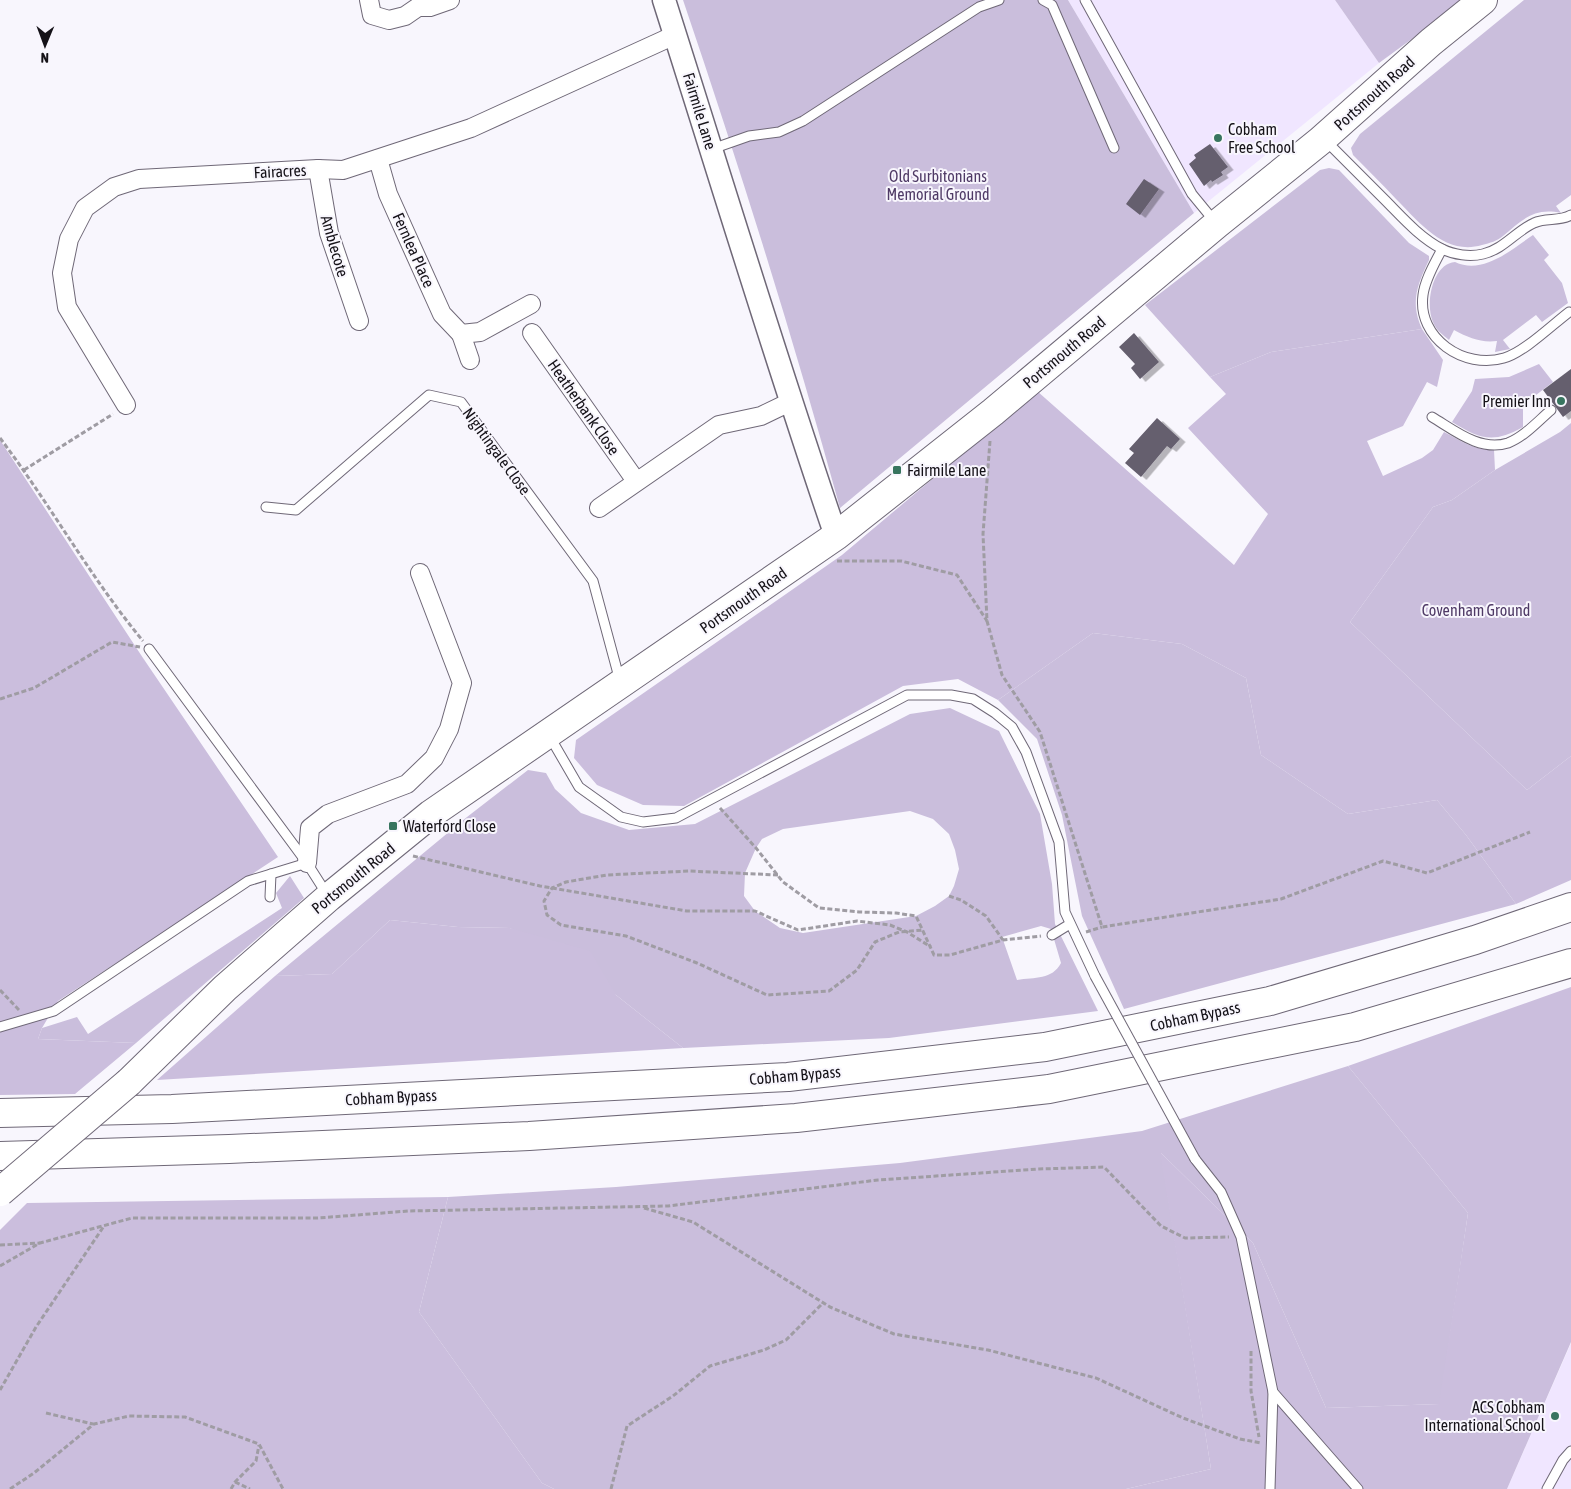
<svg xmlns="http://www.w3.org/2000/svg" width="1571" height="1489" font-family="'Asap Condensed',sans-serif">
<defs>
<filter id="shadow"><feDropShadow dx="5.5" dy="3" stdDeviation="0" flood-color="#0004"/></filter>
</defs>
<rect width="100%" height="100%" fill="#f8f6fd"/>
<g fill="#f0e6ff">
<path d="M1068 0H1335L1379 63 1194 213Z"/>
<path d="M1571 1343V1489H1507Z"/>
</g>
<g fill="#cabedc" fill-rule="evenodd">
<path d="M683 0H1068L1194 213 840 508C793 337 740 168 683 0Z"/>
<path d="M1524 0H1571V195L1556 206 1561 213C1534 207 1522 220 1503 236 1497 241 1490 243 1482 245 1445 256 1419 222 1396 199 1382 184 1367 169 1353 155L1351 148 1360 134Z"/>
<path d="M1329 168 1339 170 1409 243 1429 256V260C1417 285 1410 303 1422 329L1271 352 1210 377 1145 305 1320 170Z"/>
<path d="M1533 235 1549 255 1544 260 1562 283 1568 303 1542 322 1536 315 1503 340 1510 349 1495 352 1497 341C1481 343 1469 338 1454 330L1449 340C1443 335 1436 330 1433 322 1425 304 1432 264 1455 262 1483 275 1511 250 1533 235Z"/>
<path d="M1571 423V756L1527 790 1350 622 1433 507 1452 500 1495 470 1560 432Z"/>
<path d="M1093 633 1182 644 1246 678 1261 755 1348 814 1437 800 1466 835 1516 904 1124 1009 1082 916 1062 815 1037 739 998 700Z"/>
<path d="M950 708 999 731 1040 814 1052 884 1055 924 1098 1011 889 1038 683 1048 616 995 510 928 458 927 390 920 332 974 275 976 467 817 528 770 546 773 555 789 581 813 629 830 695 824 910 714ZM910 811 933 819 949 834 955 850 959 869 954 886 949 896 935 906 916 916 803 933 780 928 755 911 744 896 745 873 756 848 762 839 783 829ZM1041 926 1051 929 1061 963C1052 980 1035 977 1017 980L1002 937Z"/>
<path d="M290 876 304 898 136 1043 38 1039 42 1028 77 1017 88 1034 282 908 276 893Z"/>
<path d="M1348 1066 1468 1213 1440 1404 1326 1408 1253 1243 1161 1153 1211 1469 1126 1489H554L542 1483 419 1312 448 1197 616 1187 900 1163 1142 1131Z"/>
</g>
<g fill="#cbbedd">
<path d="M1335 0H1465L1379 63Z"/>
<path d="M1422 329 1443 360 1437 387 1427 382 1403 426 1367 441 1383 476 1422 458 1433 450 1444 432C1461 441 1474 450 1494 450L1495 470 1452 500 1433 507 1350 622 1527 790 1571 756V880L1516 904 1466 835 1437 800 1348 814 1261 755 1246 678 1182 644 1093 633 998 700 958 679 903 686 684 806 643 805 597 785 574 758 576 740 842 555 1037 391 1234 565 1268 514 1188 428 1226 394 1210 377 1271 352Z"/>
<path d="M1539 364 1553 382 1523 405V427C1493 444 1480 439 1452 422L1472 391 1475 379 1509 377Z"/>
<path d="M0 440 143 658 278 857 58 1001 42 1028 38 1039 136 1043 75 1094 0 1095Z"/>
<path d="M390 920 458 927 510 928 590 951 616 995 683 1048 157 1080 275 976 332 974Z"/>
<path d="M1571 987V1342L1507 1489H1126L1211 1469 1160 1152 1253 1243 1326 1408 1439 1404 1468 1213 1348 1066Z"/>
<path d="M448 1197 419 1312 542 1483 554 1489H0V1230L27 1203Z"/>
</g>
<g fill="#655f6e" filter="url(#shadow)">
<path d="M1210 144 1228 167 1221 172 1223 175 1212 182 1211 180 1204 186 1189 164 1196 158 1194 155Z"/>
<path d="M1144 179 1159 189 1140 215 1126 204Z"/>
<path d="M1134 333 1159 362 1140 379 1131 368 1135 364 1119 347Z"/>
<path d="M1571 369V411L1563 417 1543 390Z"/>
<path d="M1157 418 1180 439 1171 449 1167 446 1141 477 1125 463 1134 453 1129 449Z"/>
</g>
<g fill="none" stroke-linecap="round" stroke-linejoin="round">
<defs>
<g id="service">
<path d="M1043 0 1052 5 1114 148"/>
<path d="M1085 0 1192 194 1215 222"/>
<path d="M1325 140C1345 160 1364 179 1384 199 1402 217 1419 237 1442 249 1454 255 1470 257 1483 254 1504 249 1516 231 1534 223 1546 217 1559 222 1571 215"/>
<path d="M712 149 749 136 779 132 803 121 979 7 999 0"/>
<path d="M1442 249C1435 263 1425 279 1423 295 1417 338 1464 370 1504 358 1523 353 1552 325 1569 312"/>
<path d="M1432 417C1454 430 1480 452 1508 443 1524 437 1538 421 1551 410"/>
<path d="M266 507 296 510 429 395 461 402 593 581 620 681"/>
<path d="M149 649 307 863 328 896"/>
<path d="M550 737 579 787 621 817 643 822 676 818 907 695H951L973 699 995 713 1012 727 1026 752 1059 842 1065 912 1095 976"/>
<path d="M270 897 271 874"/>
<path d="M1052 935 1070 924"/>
<path d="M0 1027 54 1011 248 881 307 863"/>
<path d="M1195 1159 1221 1192 1241 1237 1273 1392 1358 1489"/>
<path d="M1270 1489 1273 1392"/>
<path d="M1547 1489 1563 1460 1571 1451"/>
</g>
<g id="minor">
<path d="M369 0 372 15 389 20 405 16 418 7H430L450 0"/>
<path d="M378 159 388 194 442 314 461 334 480 332 531 304"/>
<path d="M318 169 329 233 359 321"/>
<path d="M532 333 636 481"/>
<path d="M461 334 470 360"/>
<path d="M126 405 67 307 62 273 69 239 85 208 114 187 139 179 318 169 343 170 471 128 675 35"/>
<path d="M599 508 719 425 761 416 790 402"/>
<path d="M307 863 310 828 328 814 407 784 434 758 449 729 462 683 420 573"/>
</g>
<path id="tertiary" d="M664 0C721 179 775 358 836 536"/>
<path id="primary" d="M129 1082 225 988 329 897 431 814 836 536 993 412 1217 224 1320 141 1431 42 1483 0"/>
<g id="trunk">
<path d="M0 1113 172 1109 788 1077 1045 1047 1270 1001 1475 940 1571 907"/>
<path d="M0 1156 229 1149 529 1136 796 1118 1049 1089 1355 1027 1571 963"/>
</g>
</defs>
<use href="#service" stroke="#6f6877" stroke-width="11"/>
<use href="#minor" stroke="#6f6877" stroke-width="20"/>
<use href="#tertiary" stroke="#6f6877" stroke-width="25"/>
<use href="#primary" stroke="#6f6877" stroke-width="30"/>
<use href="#trunk" stroke="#6f6877" stroke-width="30"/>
<g stroke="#9f9ca3" stroke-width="3" stroke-dasharray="5 2.5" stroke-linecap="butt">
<path d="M0 438C50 504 90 577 143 641"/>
<path d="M990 441 983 534 987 621 1002 675 1040 732 1102 927 1281 899 1383 861 1427 873 1530 832"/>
<path d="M24 470 113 414"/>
<path d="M837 561H901L957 575 987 621"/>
<path d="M0 699 34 688 112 642 140 647"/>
<path d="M720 808 756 848 783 882 819 908 859 912 896 913 916 916 934 955H950L1003 940 1041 936"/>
<path d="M413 856 540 886 687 911H755L798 930 857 921 890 925 907 932 931 947"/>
<path d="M778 875 689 871 607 875 566 882 552 888 544 901 547 915 561 925 626 936 697 963 767 995 829 991 857 970 875 942 899 932 923 930"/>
<path d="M949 896 961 900 986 916 1003 940"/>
<path d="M1086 932 1102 927"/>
<path d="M0 990 19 1010"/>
<path d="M644 1208 693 1222 830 1307 894 1334 988 1350 1096 1378 1183 1418 1240 1439 1261 1443"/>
<path d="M0 1245 40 1243"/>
<path d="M0 1266 40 1243 132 1218H318L408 1211 668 1206 878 1180 1039 1169 1104 1167 1161 1226 1185 1238 1229 1237"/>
<path d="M1251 1351V1391L1259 1437"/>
<path d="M0 1390 36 1327 104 1226"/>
<path d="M46 1413 93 1424"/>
<path d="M235 1482 250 1489"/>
<path d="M10 1489 34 1473 94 1424 129 1416 185 1417 259 1444 283 1489"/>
<path d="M231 1489 235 1482 256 1461 259 1445"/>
<path d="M611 1489 627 1426 673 1396 710 1366 764 1350 786 1340 823 1303"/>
</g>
<use href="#service" stroke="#fff" stroke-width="9"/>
<use href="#minor" stroke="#fff" stroke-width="18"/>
<use href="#tertiary" stroke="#fff" stroke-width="22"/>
<use href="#primary" stroke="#fff" stroke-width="28"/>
<use href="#trunk" stroke="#fff" stroke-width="28"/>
<defs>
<path id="service-bridge" d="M1095 976 1195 1159"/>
<path id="primary-bridge" d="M0 1192 129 1082"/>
</defs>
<use href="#service-bridge" stroke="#6f6877" stroke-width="11" stroke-linecap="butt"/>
<use href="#primary-bridge" stroke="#6f6877" stroke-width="30" stroke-linecap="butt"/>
<use href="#service-bridge" stroke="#fff" stroke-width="9"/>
<use href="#primary-bridge" stroke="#fff" stroke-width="28"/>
</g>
<g fill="#38755f" stroke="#f8f6fd" stroke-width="2">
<circle cx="1218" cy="138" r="5"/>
<circle cx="1561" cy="401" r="5"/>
<rect x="892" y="465" width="10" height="10" rx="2.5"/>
<rect x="388" y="821" width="10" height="10" rx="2.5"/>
<circle cx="1555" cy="1416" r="5"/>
</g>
<g text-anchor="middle" stroke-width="4" stroke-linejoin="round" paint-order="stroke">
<g font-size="16" fill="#151218" stroke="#f8f6fd">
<text transform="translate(1374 93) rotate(-42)" y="6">Portsmouth Road</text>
<text transform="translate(700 111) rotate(73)" y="6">Fairmile Lane</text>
<text transform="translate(280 171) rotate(-3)" y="6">Fairacres</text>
<text transform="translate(335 246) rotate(74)" y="6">Amblecote</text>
<text transform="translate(414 250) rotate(66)" y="6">Fernlea Place</text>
<text transform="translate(1064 352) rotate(-40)" y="6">Portsmouth Road</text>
<text transform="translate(584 407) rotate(55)" y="6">Heatherbank Close</text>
<text transform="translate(497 451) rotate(54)" y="6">Nightingale Close</text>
<text transform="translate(743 600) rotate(-35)" y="6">Portsmouth Road</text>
<text transform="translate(353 878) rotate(-39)" y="6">Portsmouth Road</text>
<text transform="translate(1195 1016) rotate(-12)" y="6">Cobham Bypass</text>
<text transform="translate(795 1075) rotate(-5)" y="6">Cobham Bypass</text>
<text transform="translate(391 1097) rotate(-3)" y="6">Cobham Bypass</text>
</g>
<g font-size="16" fill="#151218" stroke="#f8f6fd" text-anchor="start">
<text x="1228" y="135">Cobham<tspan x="1228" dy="18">Free School</tspan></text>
<text x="1551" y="407" text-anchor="end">Premier Inn</text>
<text x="907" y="476">Fairmile Lane</text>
<text x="403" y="832">Waterford Close</text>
<text x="1545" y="1413" text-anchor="end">ACS Cobham<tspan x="1545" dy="18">International School</tspan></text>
</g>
<g font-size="16" fill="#4f3a66" stroke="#f8f6fd">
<text x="938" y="182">Old Surbitonians<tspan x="938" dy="18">Memorial Ground</tspan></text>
<text x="1476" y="616">Covenham Ground</text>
</g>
</g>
<g transform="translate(45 45) rotate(181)" stroke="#f8f6fd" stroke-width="4" paint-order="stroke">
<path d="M0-4L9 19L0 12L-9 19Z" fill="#151218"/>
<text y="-8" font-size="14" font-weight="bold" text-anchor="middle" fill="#151218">N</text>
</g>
</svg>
